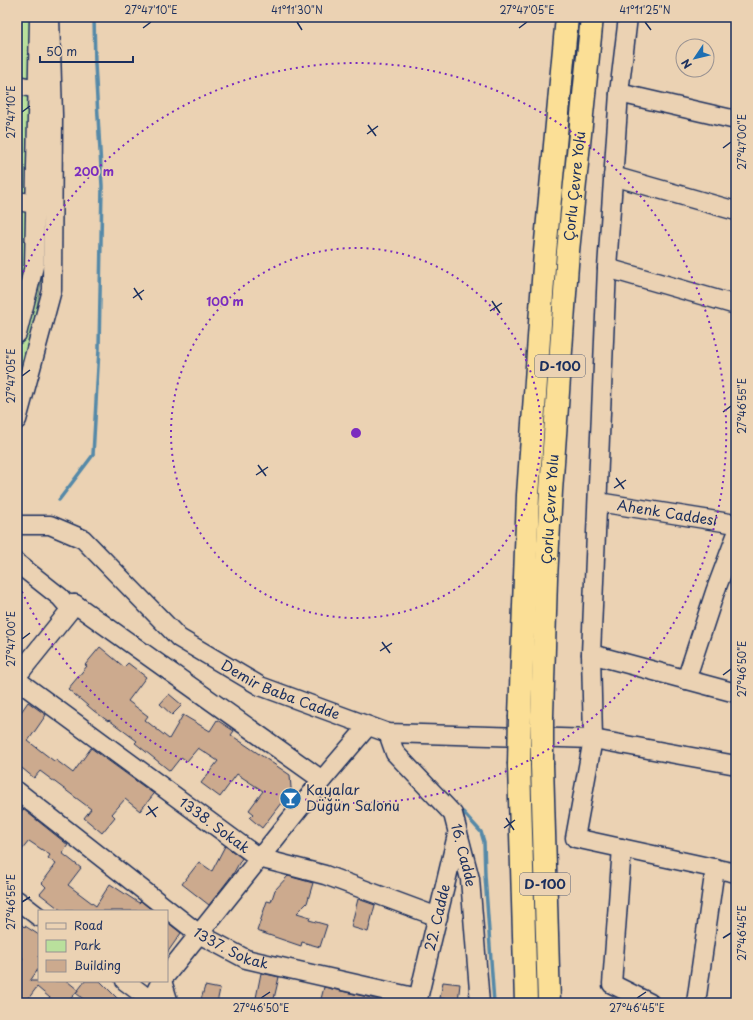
<svg xmlns="http://www.w3.org/2000/svg" width="753" height="1020" font-family="'Playpen Sans',sans-serif">
<rect width="100%" height="100%" fill="#ebd2b3"/>
<filter id="ink" filterUnits="userSpaceOnUse"><feTurbulence type="fractalNoise" baseFrequency=".025" numOctaves="2"/><feDisplacementMap in="SourceGraphic" scale="8" xChannelSelector="R" yChannelSelector="G"/><feConvolveMatrix kernelMatrix="1 2 1 2 8 2 1 2 1" color-interpolation-filters="sRGB"/></filter>
<g filter="url(#ink)">
<path fill="#b9e09c" stroke="#6a887d" d="M17 17H45L42 277 34 323 17 384Z"/>
<g fill="none" stroke-linecap="round" stroke-linejoin="round">
<g stroke="#5489a8" stroke-width="3.5">
<path d="M59 500 93 455 99 349 102 186 95 64 94 17"/>
<path d="M463 812 481 832 484 842 485 875 494 1003"/>
</g>
</g>
<g fill="#ccaa8e" stroke="#1b2f5e">
<path d="M100 647 124 667 128 663 146 677 128 701 148 716 145 720 169 739 183 715 210 731 217 720 234 731 231 735 290 775 292 801 287 807 281 803 262 828 250 818 254 814 249 810 263 791 237 774 220 797 201 783 218 761 198 748 187 761 181 757 170 771 135 743 137 741 109 720 108 721 94 711 68 689 87 666 85 665Z"/>
<path d="M169 694 182 705 172 715 160 704Z"/>
<path d="M28 702 46 715 28 741 54 761 56 760 73 773 91 748 154 794 140 811 125 799 112 814 115 817 102 833 84 818 91 809 40 771 34 778 17 764V718Z"/>
<path d="M23 809 68 845 62 853 81 868 68 885 96 906 110 884 139 903 141 901 153 911H62L40 894 46 887 42 883 56 864 48 858 50 855 29 841 17 856V818Z"/>
<path d="M225 846 242 858 233 874 209 905 182 884 199 862 212 871Z"/>
<path d="M288 876 313 883 307 903 297 913 310 917 309 920 327 925 320 947 302 942 301 946 257 931 267 901 271 902 275 890Z"/>
<path d="M358 899 375 905 368 932 351 927Z"/>
<path d="M17 920 24 927 25 926 39 935V968L30 981H67L78 990 67 1003H56L37 987 25 1003H17V966L23 958 17 953Z"/>
<path d="M167 922 181 933 167 953Z"/>
<path d="M261 973 279 977 273 1003H255Z"/>
<path d="M85 981H100L122 1003H88L76 993Z"/>
<path d="M443 982 460 984 458 1001 440 998Z"/>
<path d="M205 986 220 989 217 1003H200Z"/>
<path d="M324 987 393 1003H320Z"/>
</g>
<g fill="none" stroke-linecap="round" stroke-linejoin="round">
<defs>
<g id="minor">
<path d="M628 17 619 93 607 268 591 654 593 739 575 838 736 873"/>
<path d="M17 85 38 89"/>
<path d="M619 93 736 120"/>
<path d="M613 176 736 211"/>
<path d="M17 201 36 204"/>
<path d="M607 268 736 305"/>
<path d="M17 334 34 266 39 19"/>
<path d="M17 420 52 290 53 115 50 17"/>
<path id="s1" d="M598 502 736 524"/>
<path id="s2" d="M17 525H50L83 539 179 638 260 686 388 733 593 739 736 765"/>
<path d="M17 563 60 597 66 604H75L322 780"/>
<path d="M591 654 736 693"/>
<path d="M17 676 75 604"/>
<path id="s3" d="M17 680 259 858 325 875 438 917"/>
<path d="M686 680 715 592 736 536"/>
<path id="s4" d="M388 733 395 753 453 814 470 879 480 1003"/>
<path id="s5" d="M17 791 199 934 246 959 418 998"/>
<path d="M622 848 612 984 650 1003"/>
<path d="M17 900 39 917"/>
<path d="M167 974 322 780 368 726"/>
<path d="M125 981 154 1003"/>
<path d="M162 981 169 1003"/>
<path d="M150 1003 161 981"/>
<path id="s6" d="M417 1003 457 835"/>
<path d="M696 1003 715 868"/>
</g>
<g id="highway">
<path d="M520 716 528 495 545 252 567 17"/>
<path id="s7" d="M542 716 546 578 551 491 568 251 592 17"/>
<path d="M519 765 526 1003"/>
<path d="M542 765 549 1003"/>
</g>
</defs>
<use href="#minor" stroke="#1b2f5e" stroke-width="21"/>
<use href="#highway" stroke="#1b2f5e" stroke-width="25"/>
<use href="#minor" stroke="#ebd2b3" stroke-width="18"/>
<use href="#highway" stroke="#fbdf96" stroke-width="22"/>
<defs>
<g id="highway-bridge">
<path d="M519 765 520 716"/>
<path d="M542 765V716"/>
</g>
</defs>
<use href="#highway-bridge" stroke="#1b2f5e" stroke-width="25" stroke-linecap="butt"/>
<use href="#highway-bridge" stroke="#fbdf96" stroke-width="22"/>
</g>
</g>
<path fill="none" stroke="#1b2f5e" stroke-width="1.5" d="M297 22 302 30M645 22 651 30M143 28 151 22M519 28 527 22M22 112 30 106M368 125 376 136M367 134 378 126M723 148 731 142M134 288 142 300M133 298 144 290M492 301 500 313M490 311 502 303M22 376 30 370M723 412 731 406M258 465 266 476M256 475 268 467M616 478 624 489M614 488 626 480M22 639 30 633M382 642 390 653M380 651 392 643M723 675 731 669M148 806 156 817M146 815 158 807M506 818 514 830M504 828 515 820M22 902 30 897M723 938 731 933M261 998 270 992M637 998 646 992"/>
<g fill="none" stroke="#7b2cbf" stroke-width="2" stroke-dasharray="2 4">
<circle cx="356" cy="433" r="185"/>
<path d="M18 283A370 370 0 1 1 18 583"/>
</g>
<defs>
<symbol id="bar-disc" viewBox="-11 -11 22 22"><circle r="9.5" fill="#1f6fb2" stroke="#ebd2b3"/><path d="M-6-5H6L.8 .8V4.5H3.5V6h-7V4.5H-.8V.8Z" fill="#fff"/></symbol>
</defs>
<g fill-rule="evenodd">
<use href="#bar-disc" x="278" y="786" width="25" height="25"/>
</g>
<g text-anchor="middle" stroke-width="3.5" stroke-linejoin="round" paint-order="stroke">
<g fill="#ebd2b3" stroke="#596078" stroke-width="1">
<rect x="535" y="355" width="50" height="22" rx="3"/>
<rect x="520" y="873" width="50" height="22" rx="3"/>
</g>
<g font-size="13" font-weight="bold" fill="#1b2f5e">
<text x="560" y="371">D-100</text>
<text x="545" y="889">D-100</text>
</g>
<g font-size="14" fill="#1b2f5e" stroke="#ebd2b3">
<text dy="5" stroke="none"><textPath href="#s7" startOffset="531">Çorlu Çevre Yolu</textPath></text>
<text dy="5" stroke="none"><textPath href="#s7" startOffset="207">Çorlu Çevre Yolu</textPath></text>
<text dy="5" stroke="none"><textPath href="#s1" startOffset="70">Ahenk Caddesi</textPath></text>
<text dy="5" stroke="none"><textPath href="#s2" startOffset="321">Demir Baba Cadde</textPath></text>
<text dy="5" stroke="none"><textPath href="#s3" startOffset="245">1338. Sokak</textPath></text>
<text dy="5" stroke="none"><textPath href="#s4" startOffset="148">16. Cadde</textPath></text>
<text dy="5" stroke="none"><textPath href="#s6" startOffset="88">22. Cadde</textPath></text>
<text dy="5" stroke="none"><textPath href="#s5" startOffset="267">1337. Sokak</textPath></text>
</g>
<g font-size="14" fill="#1b2f5e" stroke="#ebd2b3" text-anchor="start">
<text x="306" y="795">Kayalar<tspan x="306" dy="16">Düğün Salonu</tspan></text>
</g>
</g>
<circle cx="356" cy="433" r="6" fill="#7b2cbf" stroke="#ebd2b3" stroke-width="2"/>
<g font-size="12" text-anchor="middle" font-weight="bold" fill="#7b2cbf" stroke="#ebd2b3" stroke-width="3.5" stroke-linejoin="round" paint-order="stroke">
<text x="94" y="176">200 m</text>
<text x="225" y="306">100 m</text>
</g>
<rect width="753" height="1020" fill="none" stroke="#ebd2b3" stroke-width="44"/>
<rect x="38" y="910" width="130" height="72" fill="#ebd2b3" stroke="#989191"/>
<rect x="46" y="923" width="20" height="6" fill="#ebd2b3" stroke="#989191"/>
<text x="74" y="930" font-size="12" fill="#1b2f5e">Road</text>
<rect x="46" y="940" width="20" height="12" fill="#b9e09c" stroke="#989191"/>
<text x="74" y="950" font-size="12" fill="#1b2f5e">Park</text>
<rect x="46" y="960" width="20" height="12" fill="#ccaa8e" stroke="#989191"/>
<text x="74" y="970" font-size="12" fill="#1b2f5e">Building</text>
<g transform="translate(695 58) rotate(235)"><circle r="19" fill="#ebd2b3" stroke="#989191"/>
<path d="M0-3L7 15L0 10L-7 15Z" fill="#1f6fb2"/>
<text y="-6" font-size="11" font-weight="bold" text-anchor="middle" fill="#1b2f5e">N</text>
</g>
<path d="M40 56v6h93v-6" fill="none" stroke="#1b2f5e" stroke-width="2"/>
<text x="46" y="56" font-size="12" fill="#1b2f5e" stroke="#ebd2b3" stroke-width="3" paint-order="stroke">50 m</text>
<rect x="22" y="22" width="709" height="976" fill="none" stroke="#1b2f5e" stroke-width="1.5"/>
<g font-size="10" text-anchor="middle" fill="#1b2f5e">
<text x="151" y="14">27°47'10"E</text>
<text x="297" y="14">41°11'30"N</text>
<text x="527" y="14">27°47'05"E</text>
<text x="645" y="14">41°11'25"N</text>
<text transform="translate(11 112) rotate(-90)" y="4">27°47'10"E</text>
<text transform="translate(742 142) rotate(-90)" y="4">27°47'00"E</text>
<text transform="translate(11 376) rotate(-90)" y="4">27°47'05"E</text>
<text transform="translate(742 406) rotate(-90)" y="4">27°46'55"E</text>
<text transform="translate(11 639) rotate(-90)" y="4">27°47'00"E</text>
<text transform="translate(742 669) rotate(-90)" y="4">27°46'50"E</text>
<text transform="translate(11 902) rotate(-90)" y="4">27°46'55"E</text>
<text transform="translate(742 933) rotate(-90)" y="4">27°46'45"E</text>
<text x="261" y="1012">27°46'50"E</text>
<text x="637" y="1012">27°46'45"E</text>
</g>
</svg>
